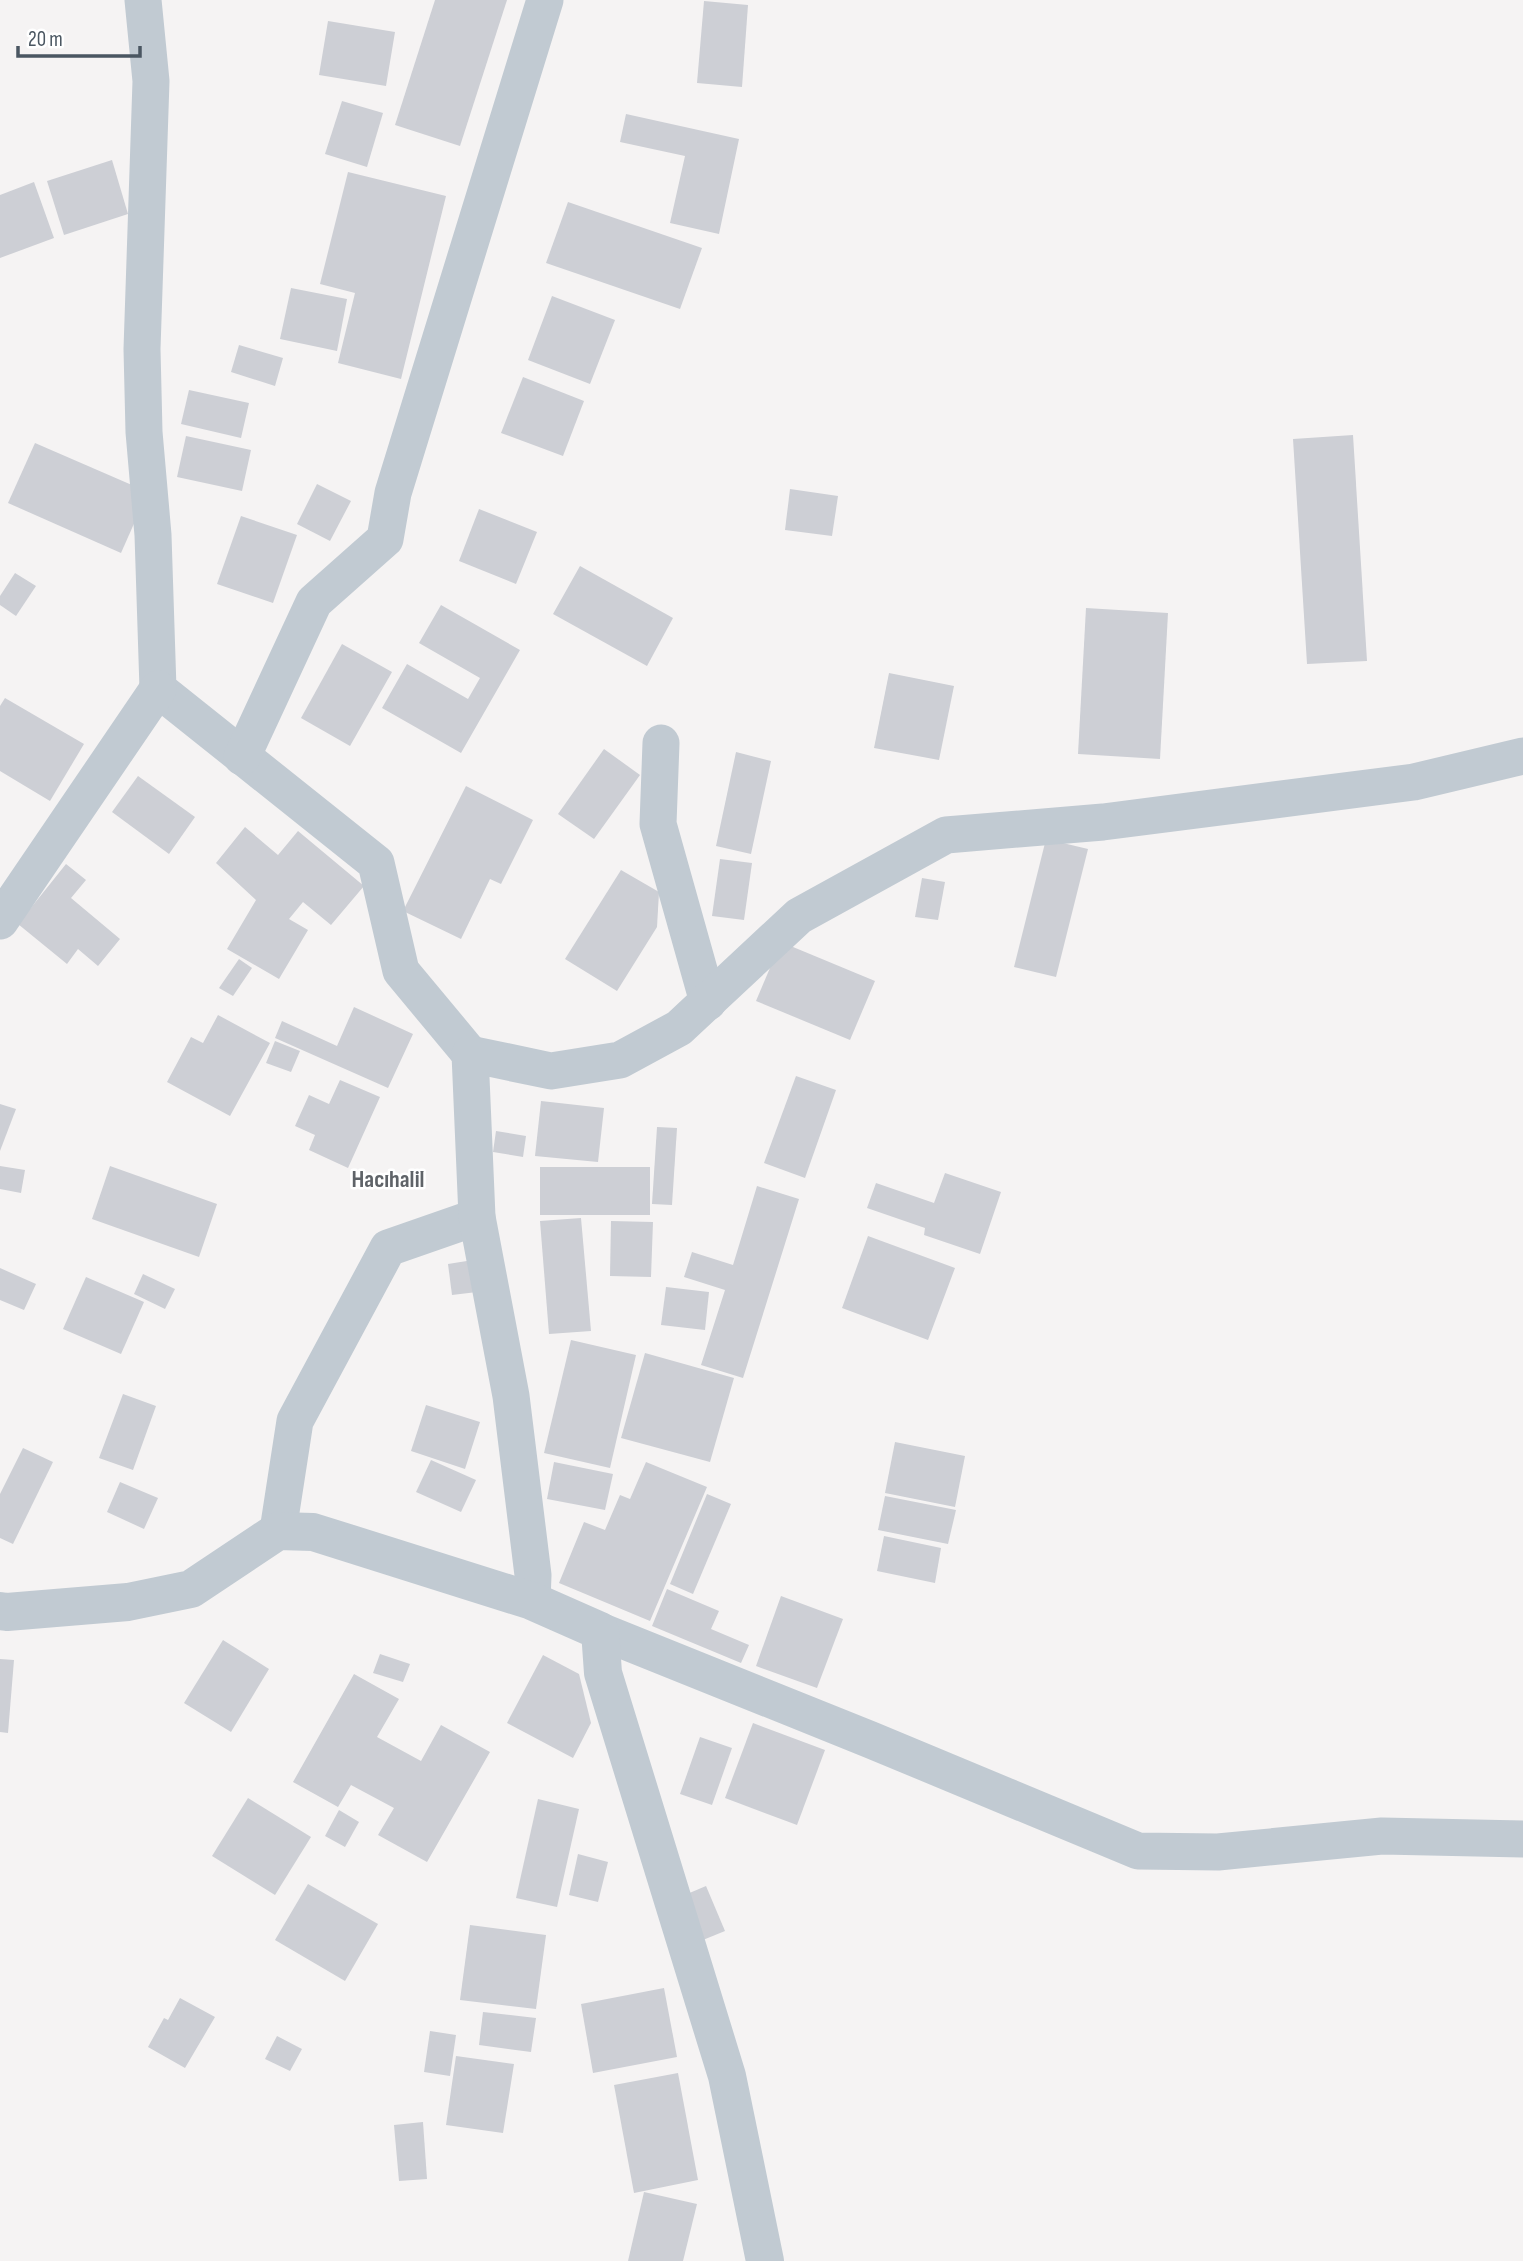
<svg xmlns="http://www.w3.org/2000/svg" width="1523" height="2261" font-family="'Sofia Sans Condensed',sans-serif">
<rect width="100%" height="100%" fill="#f5f3f3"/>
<g fill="#cdcfd5">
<path d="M435 0H507L460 146 395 125Z"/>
<path d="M704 1 748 5 742 87 697 83Z"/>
<path d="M328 21 395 32 386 86 319 75Z"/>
<path d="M342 101 383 113 367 167 325 154Z"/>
<path d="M626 114 739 139 719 234 670 223 685 156 620 142Z"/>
<path d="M112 160 128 214 64 235 47 181Z"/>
<path d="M348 172 446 196 401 379 338 363 355 293 320 284Z"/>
<path d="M34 182 54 238 0 258V195Z"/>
<path d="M568 202 702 248 680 309 546 263Z"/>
<path d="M291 288 347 299 337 351 280 339Z"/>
<path d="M552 296 615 320 590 384 528 360Z"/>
<path d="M239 345 283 358 275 386 231 372Z"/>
<path d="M523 377 584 401 563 456 501 433Z"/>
<path d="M189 390 249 403 241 438 181 424Z"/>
<path d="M1353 435 1367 661 1307 664 1293 439Z"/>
<path d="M186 436 251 450 242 491 177 477Z"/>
<path d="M35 443 148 492 121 553 8 503Z"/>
<path d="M317 484 351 501 330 541 297 524Z"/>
<path d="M790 489 838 496 832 536 785 530Z"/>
<path d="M479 509 537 532 516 584 459 561Z"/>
<path d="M241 516 297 535 273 603 217 584Z"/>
<path d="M580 566 673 618 647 666 553 614Z"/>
<path d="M15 573 36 586 16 616 0 605V596Z"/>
<path d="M441 605 520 650 461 753 382 708 407 664 468 699 480 678 419 643Z"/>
<path d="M1086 608 1168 613 1160 759 1078 754Z"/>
<path d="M342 644 392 672 350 746 301 718Z"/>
<path d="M889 673 954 686 939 760 874 748Z"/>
<path d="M5 698 84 744 50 801 0 771V706Z"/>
<path d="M604 749 640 775 594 839 558 814Z"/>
<path d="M736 752 771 761 751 854 716 846Z"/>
<path d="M138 776 195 817 169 854 112 812Z"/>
<path d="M466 786 533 820 501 884 490 879 461 939 403 911Z"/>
<path d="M245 827 278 855 298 831 364 886 331 925 303 902 289 919 308 930 279 979 227 949 256 900 216 863Z"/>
<path d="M1046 839 1088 849 1056 977 1014 967Z"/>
<path d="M720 859 752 863 744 920 712 916Z"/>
<path d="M66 864 86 880 71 898 120 939 98 966 78 949 67 964 18 924Z"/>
<path d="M621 870 659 892 657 927 617 991 565 959Z"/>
<path d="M922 878 945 882 938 920 915 917Z"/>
<path d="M781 942 875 981 850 1040 756 1001Z"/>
<path d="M239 959 252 968 233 996 219 988Z"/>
<path d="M354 1007 413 1034 388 1088 275 1038 282 1021 337 1046Z"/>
<path d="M218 1015 270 1043 230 1116 167 1082 191 1037 203 1043Z"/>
<path d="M275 1041 300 1051 291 1072 266 1063Z"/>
<path d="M796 1076 836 1090 805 1178 764 1163Z"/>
<path d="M340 1080 380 1097 348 1168 309 1150 315 1135 295 1126 309 1095 329 1104Z"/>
<path d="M541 1101 604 1108 598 1162 535 1156Z"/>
<path d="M0 1104 16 1109 0 1151Z"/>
<path d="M657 1127 677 1128 672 1205 652 1204Z"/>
<path d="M496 1131 526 1136 523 1157 493 1152Z"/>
<path d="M0 1166 25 1170 21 1193 0 1189Z"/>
<path d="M110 1166 217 1204 199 1257 92 1219Z"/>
<rect x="540" y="1167" width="110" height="48"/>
<path d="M945 1173 1001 1192 980 1254 924 1235 925 1228 867 1208 876 1183 934 1203Z"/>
<path d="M757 1186 799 1199 743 1378 701 1365 725 1290 684 1277 692 1252 733 1265Z"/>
<path d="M581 1218 591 1331 549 1334 540 1221Z"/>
<path d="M611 1221 653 1222 651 1277 610 1276Z"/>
<path d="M868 1236 955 1268 928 1340 842 1308Z"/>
<path d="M473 1260 477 1292 452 1295 448 1264Z"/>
<path d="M0 1268 36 1284 24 1310 0 1300Z"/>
<path d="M143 1274 175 1289 165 1309 134 1294Z"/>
<path d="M86 1277 144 1302 121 1354 63 1329Z"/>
<path d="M666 1287 709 1292 705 1330 661 1325Z"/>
<path d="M571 1340 636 1355 610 1468 544 1453Z"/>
<path d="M645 1353 734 1378 710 1462 621 1438Z"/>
<path d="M123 1394 156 1406 133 1470 99 1458Z"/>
<path d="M426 1405 480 1422 465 1469 411 1451Z"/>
<path d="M895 1442 965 1456 955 1507 885 1493Z"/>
<path d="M23 1448 53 1462 13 1544 0 1538V1494Z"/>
<path d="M431 1460 476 1480 461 1512 416 1492Z"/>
<path d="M554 1462 613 1474 605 1510 547 1499Z"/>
<path d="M646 1462 707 1487 650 1621 559 1583 584 1522 605 1530 620 1495 630 1499Z"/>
<path d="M120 1482 158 1498 144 1529 107 1512Z"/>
<path d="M707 1494 731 1504 693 1594 670 1584Z"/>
<path d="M885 1496 956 1510 948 1544 878 1530Z"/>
<path d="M884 1536 941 1548 935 1583 877 1571Z"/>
<path d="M667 1589 719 1611 711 1629 749 1645 741 1663 652 1626Z"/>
<path d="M781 1596 843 1619 817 1688 756 1666Z"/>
<path d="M223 1640 269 1669 231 1732 184 1703Z"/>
<path d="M380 1654 410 1664 403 1682 373 1673Z"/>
<path d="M543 1655 579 1674 591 1723 573 1758 507 1723Z"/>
<path d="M0 1659 14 1660 8 1733 0 1732Z"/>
<path d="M354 1674 399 1699 377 1737 421 1761 441 1725 490 1752 427 1862 378 1835 394 1808 351 1785 338 1807 293 1782Z"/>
<path d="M753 1723 825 1750 797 1825 725 1798Z"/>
<path d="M700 1737 732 1748 712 1805 680 1794Z"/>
<path d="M248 1798 311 1837 275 1895 212 1856Z"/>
<path d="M538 1799 579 1809 557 1907 516 1898Z"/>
<path d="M339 1810 359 1822 345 1847 325 1836Z"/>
<path d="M578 1854 608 1862 598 1902 569 1895Z"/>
<path d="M308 1884 378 1924 345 1981 275 1940Z"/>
<path d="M706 1886 725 1931 698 1942 680 1897Z"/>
<path d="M470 1925 546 1935 536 2009 460 2000Z"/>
<path d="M664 1988 677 2057 593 2073 581 2004Z"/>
<path d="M180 1998 215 2017 185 2068 148 2047 164 2018 168 2020Z"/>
<path d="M483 2012 536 2018 531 2052 479 2045Z"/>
<path d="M430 2031 456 2035 450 2076 424 2072Z"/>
<path d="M277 2036 302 2049 290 2071 265 2059Z"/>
<path d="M456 2056 514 2064 503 2133 446 2125Z"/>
<path d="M678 2073 698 2180 634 2193 614 2085Z"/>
<path d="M423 2122 427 2179 399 2181 394 2125Z"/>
<path d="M644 2192 697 2204 683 2261H628Z"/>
</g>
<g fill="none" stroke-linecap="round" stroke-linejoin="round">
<g stroke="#c1cad2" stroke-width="37">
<path d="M143 0 151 81 142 349 144 432 153 535 158 689 376 863 401 971 470 1054"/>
<path d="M661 743 658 824 708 1002"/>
<path d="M242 757 314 602 385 539 393 493 545 0"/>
<path d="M0 921 158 689"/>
<path d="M278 1531 295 1421 388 1248 477 1217"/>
<path d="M532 1601 533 1575 511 1396 477 1217 470 1054 551 1071 620 1060 679 1028 799 916 946 835 1103 822 1414 782 1523 756"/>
<path d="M600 1631 871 1740 1138 1851 1218 1852 1382 1836 1523 1839"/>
</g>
<path stroke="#c1cad2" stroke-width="38" d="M0 1611 7 1612 128 1602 191 1589 278 1531 313 1532 532 1601 600 1631 603 1673 727 2076 765 2261"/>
</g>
<g text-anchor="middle" stroke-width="5" stroke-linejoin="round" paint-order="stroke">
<g font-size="24" font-weight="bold" fill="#5f6368" stroke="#fff">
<text x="388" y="1187">Hacıhalil</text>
</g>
</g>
<path d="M18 46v10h122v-10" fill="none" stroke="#4a5661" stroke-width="3.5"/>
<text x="28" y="46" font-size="21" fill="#4a5661" stroke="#ffffff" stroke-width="5" paint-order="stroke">20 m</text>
</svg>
